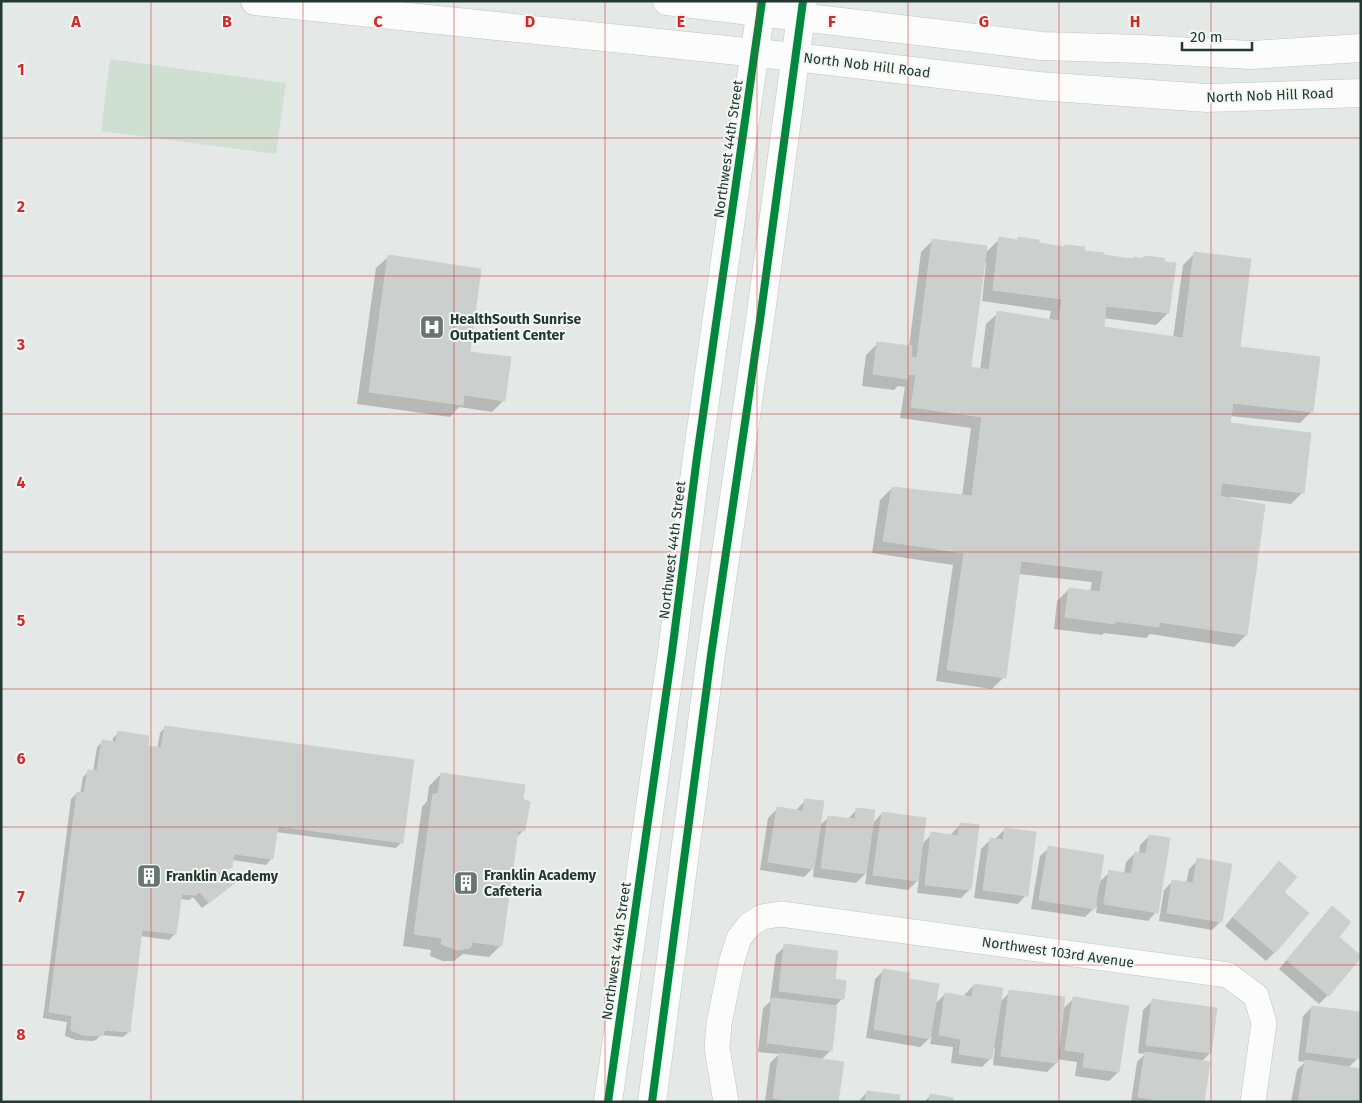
<svg xmlns="http://www.w3.org/2000/svg" width="1362" height="1103" font-family="'Fira Sans',sans-serif">
<rect width="100%" height="100%" fill="#e4e8e6"/>
<path fill="#cfe0d2" d="M110 59 286 83 276 154 101 131Z"/>
<g fill="#0003" fill-rule="evenodd">
<path d="M1000 239 1016 241 1019 239 1037 245 1133 260H1142L1144 257 1168 313 1156 325 1103 318 1102 328 1173 338 1183 265 1195 253 1239 348 1312 411 1300 423 1230 416 1228 425 1303 492 1291 504 1231 497 1246 635 1234 647 1150 634 1146 638 1104 633 1102 635 1054 629 1057 601 1069 589 1090 592 1092 582 1018 574 1004 677 992 689 936 681 953 565 872 553 880 500 892 488 962 496 971 428 900 418 905 387 898 386 894 390 862 386 866 355 878 343 909 347 921 252 933 240 985 253ZM984 262 986 263 982 301 1051 311 1049 321 998 313 986 324 980 370 970 369Z"/>
<path d="M388 257 468 353 504 400 492 412 459 407 450 417 357 404 376 268Z"/>
<path d="M165 727 402 842 396 848 276 832 271 859 266 865 232 860 231 866 226 871 229 887 202 908 193 897 189 900 180 899 175 934 169 940 140 936 129 1032 123 1037 101 1035 96 1040 93 1041 76 1040 65 1036 67 1022 43 1018 71 799 77 793 80 794 83 777 89 771 93 772 97 747 102 742 112 743 113 738 118 733 146 747 157 749 160 733Z"/>
<path d="M441 774 521 800 524 830 516 838 501 945 489 957 463 954 454 961H443L430 956 431 950 403 946 422 807 427 801 429 786Z"/>
<path d="M806 800 819 826 829 817 848 819 857 809 872 824 882 813 922 844 932 834 951 836 952 833 961 824 970 889 961 898 917 893 919 879 908 890 865 884 867 872 856 883 813 877 814 867 804 877 760 870 768 818 777 809 796 812 797 809Z"/>
<path d="M1005 829 1026 895 1018 904 974 898 981 849 990 840H996V838Z"/>
<path d="M1149 836 1156 912 1148 921 1096 913 1097 905 1085 917 1031 909 1040 856 1049 848 1098 883 1110 872 1124 874 1126 862 1135 853 1139 854 1140 845Z"/>
<path d="M1198 860 1221 921 1212 930 1159 921 1164 890 1173 881 1186 884 1189 869Z"/>
<path d="M1279 863 1282 892 1275 952 1266 961 1225 926 1270 872Z"/>
<path d="M1332 908 1337 937 1328 995 1319 1004 1279 969 1323 917Z"/>
<path d="M785 946 833 980 843 998 835 1006 831 1050 821 1060 837 1102H765L770 1063 779 1054 758 1052 763 1008 772 1000 770 999 776 955Z"/>
<path d="M884 970 908 980 934 1005 945 994 965 997V994L974 985 1000 1002 1010 992 1063 1009 1073 999 1118 1072 1109 1081 1075 1076 1077 1062 1056 1059V1063L1047 1072 993 1065 995 1048H993L991 1058 982 1067 951 1063 953 1047 930 1044 932 1036 920 1047 866 1038 875 979Z"/>
<path d="M1152 1001 1210 1053 1201 1062 1203 1102H1131L1137 1062 1145 1054 1138 1053 1143 1010Z"/>
<path d="M1312 1007 1361 1013V1038L1358 1058 1348 1068 1361 1102H1291L1297 1070 1305 1062 1298 1061 1303 1016Z"/>
<path d="M867 1092 898 1102H858Z"/>
<path d="M930 1096 951 1102H924Z"/>
</g>
<g fill="#cbcfcd" stroke="#cdd1cf">
<path d="M999 237 1018 240V237L1039 240V243L1064 247 1065 245 1085 247 1084 251 1104 253V255L1133 259 1134 257 1144 259V256L1164 258 1165 262 1176 263 1169 313 1106 306 1104 327 1183 338 1194 252 1251 259 1240 347 1320 357 1313 412 1233 403 1230 423 1311 433 1304 493 1222 483 1220 496 1265 505 1247 635 1159 622V627L1115 621V624L1065 617 1069 588 1100 592 1103 571 1021 561 1006 678 947 670 964 553 883 541 892 487 972 496 982 417 911 407 916 375 908 374 907 379 873 374 877 342 912 346 911 357 917 358 932 239 987 246 971 367 989 370 997 311 1059 321 1062 299 993 290Z"/>
<path d="M388 255 481 269 470 352 511 357 505 401 464 395 463 405 369 392Z"/>
<path d="M165 726 414 760 403 843 278 826 273 859 234 854 232 867 227 870 236 882 209 903 200 892 195 895 182 894 176 934 142 930 130 1032 105 1030 103 1035 100 1036 82 1035 71 1030 72 1016 49 1012 77 792 84 793 88 770 97 771 102 740 116 742 118 731 149 736 148 746 161 748Z"/>
<path d="M441 773 525 785 523 799 530 802 525 831H518L502 946 472 942 471 947 469 948 458 950 441 944 442 938 414 934 433 794H438Z"/>
<path d="M805 799 824 801 814 869 768 862 777 807 803 811Z"/>
<path d="M856 808 875 810 866 874 821 868 828 816 855 819Z"/>
<path d="M882 812 926 818 918 881 873 875Z"/>
<path d="M960 823 979 825 971 890 925 885 931 832 958 836Z"/>
<path d="M1005 828 1036 832 1028 896 983 890 990 838 1003 840Z"/>
<path d="M1149 835 1170 838 1158 913 1104 904 1109 870 1131 874 1135 852 1146 854Z"/>
<path d="M1048 846 1104 855 1095 909 1039 900Z"/>
<path d="M1197 858 1232 864 1222 922 1167 913 1172 880 1193 883Z"/>
<path d="M1279 861 1297 877 1284 892 1309 913 1275 953 1233 917Z"/>
<path d="M1332 906 1351 922 1339 937 1361 956V957L1329 996 1287 960Z"/>
<path d="M784 944 838 951 835 979 846 981 844 999 779 991Z"/>
<path d="M883 969 910 973 909 979 939 984 930 1039 874 1029Z"/>
<path d="M974 984 1003 988 992 1059 959 1054 961 1039 939 1035 945 993 972 997Z"/>
<path d="M1009 990 1065 997 1057 1063 1001 1056Z"/>
<path d="M1073 997 1129 1006 1119 1072 1083 1067 1085 1053 1065 1050Z"/>
<path d="M772 998 837 1006 832 1051 767 1043Z"/>
<path d="M1152 999 1217 1008 1211 1053 1146 1045Z"/>
<path d="M1312 1006 1361 1012 1360 1059 1306 1052Z"/>
<path d="M1145 1052 1210 1062 1204 1102H1167L1138 1097Z"/>
<path d="M779 1053 844 1062 838 1102H798L773 1098Z"/>
<path d="M1305 1060 1361 1069V1102H1298Z"/>
<path d="M867 1091 900 1095 899 1102H865Z"/>
<path d="M930 1094 953 1098V1102H929Z"/>
</g>
<g fill="none" stroke-linecap="round" stroke-linejoin="round">
<defs>
<path id="street" d="M726 1102 717 1048 719 1024 732 960 739 938 749 925 762 917 781 914 1228 975 1256 996 1264 1023 1253 1102"/>
<g id="secondary">
<path d="M255 1 795 57 1039 86 1207 98 1361 93"/>
<path d="M667 1 1042 46 1140 49 1251 55 1361 48"/>
<path d="M608 1102 672 652 697 457 762 1"/>
<path d="M652 1102 711 655 760 320 803 1"/>
</g>
</defs>
<use href="#street" stroke="#c1c5c3" stroke-width="26"/>
<use href="#secondary" stroke="#c0c6c3" stroke-width="29"/>
<use href="#street" stroke="#fbfcfb" stroke-width="25"/>
<use href="#secondary" stroke="#fbfcfb" stroke-width="28"/>
<defs>
<g id="cycleway">
<path d="M608 1102 672 652 697 457 762 1"/>
<path d="M652 1102 711 655 760 320 803 1"/>
</g>
</defs>
<use href="#cycleway" stroke="#f2f7f4" stroke-width="11"/>
<use href="#cycleway" stroke="#00873e" stroke-width="8"/>
</g>
<path fill="none" stroke="#d62828" stroke-width="1" stroke-opacity="0.55" d="M151 1V1102M303 1V1102M454 1V1102M605 1V1102M757 1V1102M908 1V1102M1059 1V1102M1211 1V1102M1 138H1361M1 276H1361M1 414H1361M1 552H1361M1 689H1361M1 827H1361M1 965H1361"/>
<defs>
<symbol id="hospital-square" viewBox="-11 -11 22 22"><rect x="-9" y="-9" width="18" height="18" rx="4" fill="#677671" stroke="#f2f7f4"/><path d="M-5-5h3v3.5h4V-5h3V5h-3V1.5h-4V5h-3Z" fill="#fff"/></symbol>
<symbol id="building-square" viewBox="-11 -11 22 22"><rect x="-9" y="-9" width="18" height="18" rx="4" fill="#677671" stroke="#f2f7f4"/><path d="M-4-6H4V6H1V3H-1V6H-4ZM-2.5-4.3h1.7v1.8h-1.7ZM.8-4.3h1.7v1.8H.8ZM-2.5-1h1.7V.8h-1.7ZM.8-1h1.7V.8H.8Z" fill="#fff"/></symbol>
</defs>
<g fill-rule="evenodd">
<use href="#hospital-square" x="418" y="313" width="28" height="28"/>
<use href="#building-square" x="135" y="862" width="28" height="28"/>
<use href="#building-square" x="452" y="869" width="28" height="28"/>
</g>
<g text-anchor="middle" stroke-width="4" stroke-linejoin="round" paint-order="stroke">
<g font-size="14" fill="#243932" stroke="#f2f7f4">
<text transform="translate(867 65) rotate(7)" y="5">North Nob Hill Road</text>
<text transform="translate(1270 95) rotate(-2)" y="5">North Nob Hill Road</text>
<text transform="translate(728 149) rotate(-82)" y="5">Northwest 44th Street</text>
<text transform="translate(672 550) rotate(-83)" y="5">Northwest 44th Street</text>
<text transform="translate(616 951) rotate(-82)" y="5">Northwest 44th Street</text>
<text transform="translate(1058 952) rotate(8)" y="5">Northwest 103rd Avenue</text>
</g>
<g font-size="14" font-weight="bold" fill="#243932" stroke="#f2f7f4" text-anchor="start">
<text x="450" y="324">HealthSouth Sunrise<tspan x="450" dy="16">Outpatient Center</tspan></text>
<text x="484" y="880">Franklin Academy<tspan x="484" dy="16">Cafeteria</tspan></text>
<text x="166" y="881">Franklin Academy</text>
</g>
</g>
<g font-size="16" text-anchor="middle" font-weight="bold" fill="#d62828" stroke="#f2f7f4" stroke-width="4" stroke-linejoin="round" paint-order="stroke">
<text x="76" y="27">A</text>
<text x="227" y="27">B</text>
<text x="378" y="27">C</text>
<text x="530" y="27">D</text>
<text x="681" y="27">E</text>
<text x="832" y="27">F</text>
<text x="984" y="27">G</text>
<text x="1135" y="27">H</text>
<text x="21" y="75">1</text>
<text x="21" y="212">2</text>
<text x="21" y="350">3</text>
<text x="21" y="488">4</text>
<text x="21" y="626">5</text>
<text x="21" y="764">6</text>
<text x="21" y="902">7</text>
<text x="21" y="1040">8</text>
</g>
<rect width="1362" height="1103" fill="none" stroke="#243932" stroke-width="5"/>
<path d="M1182 42v8h70v-8" fill="none" stroke="#243932" stroke-width="2.5"/>
<text x="1190" y="42" font-size="15" fill="#243932" stroke="#f2f7f4" stroke-width="4" paint-order="stroke">20 m</text>
</svg>
